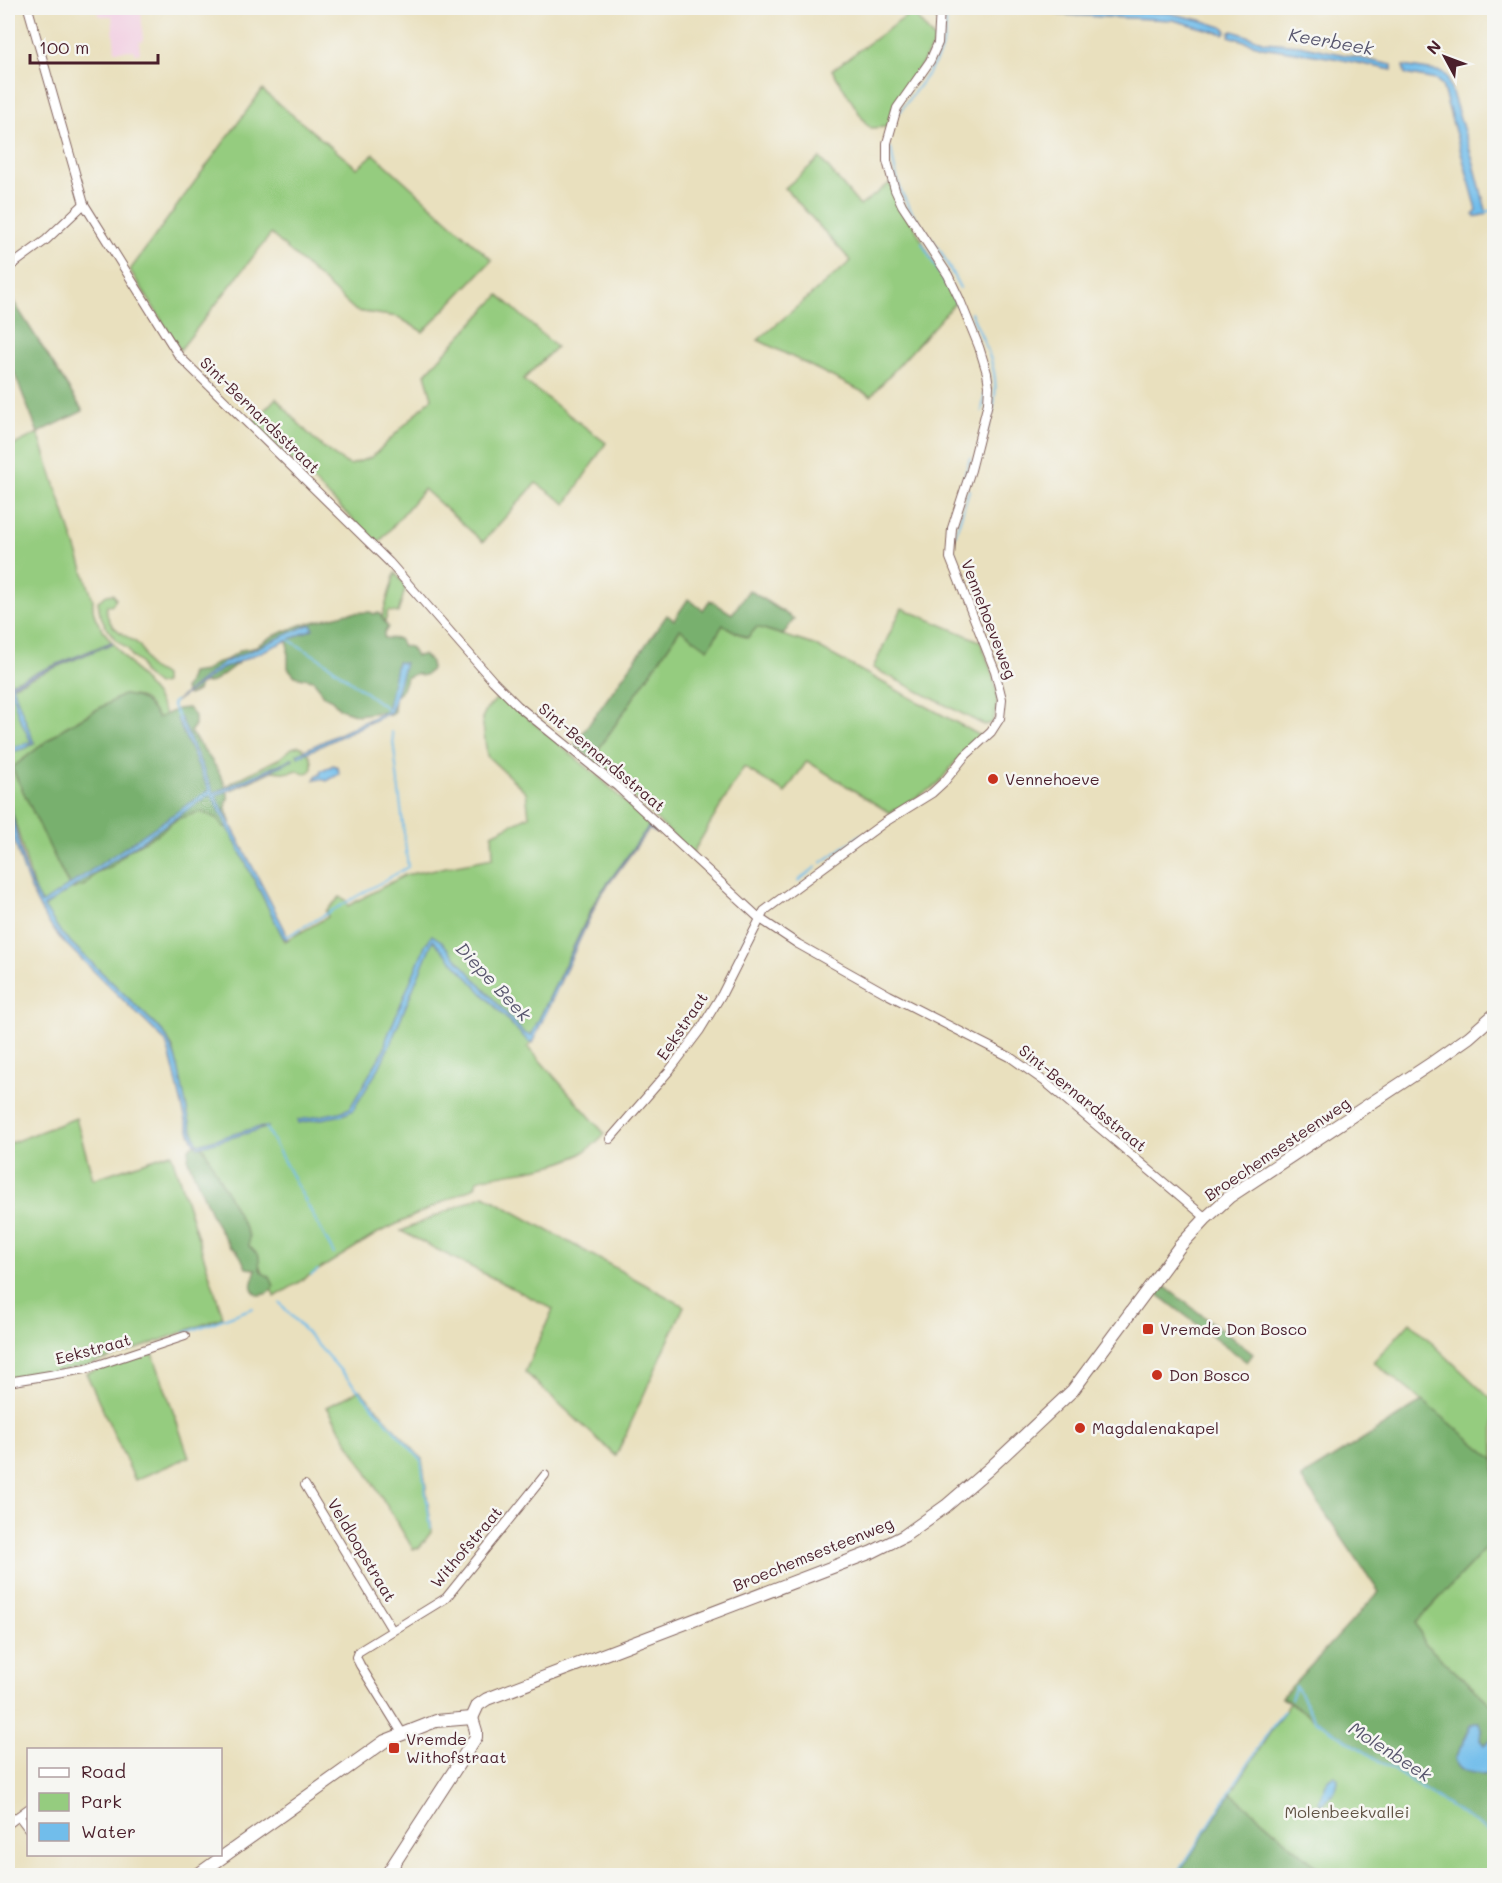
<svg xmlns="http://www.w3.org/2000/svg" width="1502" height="1883" font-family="Mali,sans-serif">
<rect width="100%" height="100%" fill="#f6f6f2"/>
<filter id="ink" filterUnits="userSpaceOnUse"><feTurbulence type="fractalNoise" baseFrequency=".0167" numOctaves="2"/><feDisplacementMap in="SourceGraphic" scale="12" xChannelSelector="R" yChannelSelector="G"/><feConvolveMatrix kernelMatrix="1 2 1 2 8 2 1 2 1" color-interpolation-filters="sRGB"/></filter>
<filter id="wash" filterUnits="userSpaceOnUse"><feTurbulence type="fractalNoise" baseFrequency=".008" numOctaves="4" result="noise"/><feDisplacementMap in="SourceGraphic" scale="24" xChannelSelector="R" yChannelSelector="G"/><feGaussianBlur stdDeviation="1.35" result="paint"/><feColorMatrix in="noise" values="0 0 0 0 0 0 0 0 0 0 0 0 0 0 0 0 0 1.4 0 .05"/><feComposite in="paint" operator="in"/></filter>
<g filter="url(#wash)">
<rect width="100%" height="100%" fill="#e9e0be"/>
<path fill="#f2cfe2" d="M97 8H141L143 41 139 42 140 53 135 54 134 50 115 51 112 16H99Z"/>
<g fill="#95cc7f" stroke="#707655" stroke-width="1.5">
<path d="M912 12 935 40C922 72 894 93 887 127L871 128 866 124 832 70Z"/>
<path d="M262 90 357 168 374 154 492 260 423 332 398 317 356 311 271 234 180 350 130 270Z"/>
<path d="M820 158 860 206 890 183 956 302 871 396 758 340 851 261 785 188Z"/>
<path d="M499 295 556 347 523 380 606 443 566 504 536 483 483 542 424 489 378 544 253 422 276 398C299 424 319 449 350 465L372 457 432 398 425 374Z"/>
<path d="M38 433 93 600C91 617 102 629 112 642L10 683 12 686 113 643 155 695 166 715 158 718 147 703 139 697 123 695 64 728 12 768 70 889 211 794 285 941 328 917 326 911 340 897 346 900 348 906 405 875 493 858 492 834 529 816 526 792 487 756 482 718 486 710 500 695 601 779 650 826 596 899 531 1036 532 1042 528 1047 605 1134C598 1140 592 1147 584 1152 555 1171 509 1170 477 1180L475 1187 378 1233 275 1297 196 1141 190 1123 173 1048 164 1033 61 933 47 913 35 893 8 797V753L32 745 34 743 8 749V448Z"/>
<path d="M395 573 406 586 398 613 388 611 385 622 382 617Z"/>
<path d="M113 594 116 599 112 605H107C103 624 122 634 137 643 144 649 144 658 148 665 151 670 159 671 164 676V683L157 685 143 673 140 663 132 657 128 649 116 640 106 627 100 614 98 601 107 595Z"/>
<path d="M902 608 980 641C990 669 1005 694 992 723L984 725 873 668Z"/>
<path d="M723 625 747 638 757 627 814 645 981 736 959 757 937 785 890 813 807 761 785 793 744 767 692 854 622 786 592 759 680 629Z"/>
<path d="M299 746C309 750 315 761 311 771L304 774 297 770C287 775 281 771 272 771L231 790 225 788 231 783 280 758 292 748Z"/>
<path d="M76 1118 93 1179 171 1153 223 1317 140 1348 86 1366 8 1379V1144Z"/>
<path d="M484 1195 684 1306 616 1456 525 1372 553 1309 401 1231Z"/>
<path d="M1410 1322 1494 1402V1459L1374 1362Z"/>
<path d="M152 1351 189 1457 135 1480 86 1373Z"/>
<path d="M360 1390 422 1459 432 1531 419 1548 413 1549 327 1407Z"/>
<path d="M1494 1540V1707L1425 1644 1416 1623Z"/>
<path d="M1290 1702 1494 1835V1875H1326L1231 1793Z"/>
</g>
<g fill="#78b06e" stroke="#61684c" stroke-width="1.5">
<path d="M8 293 83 411 38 433 8 357Z"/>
<path d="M749 590 794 619 783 635 757 627 747 638 723 625 708 649 680 629 592 759 574 745 667 615 674 620 688 599 703 610 710 600 732 614Z"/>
<path d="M370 612 374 614 379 613 388 627 384 634V638L399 639 403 646 410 647 416 656 423 655 431 662V669L427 674 421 676 417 673 406 678 401 692 395 697 394 712 390 715 379 712 358 715 340 709 332 700 322 695 319 687 313 680 295 676 288 668V643L286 639 246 657 213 682 200 684 198 691 188 695 184 689 187 685 191 673 205 671 215 663 226 660 241 650 253 648 273 636 301 625 348 613Z"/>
<path d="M123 695C144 697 146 701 158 718L178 709 188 708 195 716V725L190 732C204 751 222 770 228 794 229 802 228 796 226 803 225 810 228 816 231 822L225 827H223L218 819 205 813 199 812 177 819 159 833 129 850 112 866 97 872 85 885 73 889 69 885 54 856 12 768 64 728Z"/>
<path d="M199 1144 205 1150 249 1236V1246L259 1256C260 1268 257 1271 270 1277L274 1286C270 1293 266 1295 258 1295 246 1288 254 1279 256 1269L246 1268 241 1257 237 1251 230 1247 214 1220 188 1160 189 1148 192 1145Z"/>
<path d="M1160 1283 1253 1354 1247 1362 1153 1291Z"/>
<path d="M1423 1401 1494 1459V1540L1416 1623 1425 1644 1494 1707V1736L1485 1746 1480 1740 1481 1730 1472 1724 1455 1759 1463 1770 1484 1775 1494 1767V1835L1314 1719 1290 1702 1281 1698 1379 1592 1301 1478Z"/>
<path d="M1231 1793 1326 1875H1178Z"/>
</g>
<g fill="#71bdeb" stroke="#5e6e8b" stroke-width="1.5">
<path d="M1049 8 1065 10 1169 13 1200 20 1225 28 1226 32 1224 34 1173 20 1063 15 1057 14Z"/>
<path d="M1233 31 1265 42 1300 45 1392 65V70L1334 58 1262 47 1229 36 1230 32Z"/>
<path d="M1403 66 1442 72 1447 77 1473 160 1487 214 1475 217 1473 215 1477 211 1475 202 1442 85 1436 80 1405 74Z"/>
<path d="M308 625H312L313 629 220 670 175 702 223 663Z"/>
<path d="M112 642 113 643 12 685 34 743 26 748 8 753V749L31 742 19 717 9 684Z"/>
<path d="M397 662 405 663 391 712 298 757 297 754 387 711Z"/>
<path d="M180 717 214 793 293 758V760L216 796 285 930 287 939 283 937 211 794 44 907 61 933 164 1033C185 1066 181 1109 198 1144L255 1128 269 1127 198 1147C184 1135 176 1064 165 1041L60 938C33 906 22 868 11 828L8 827 10 821 8 797C16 830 23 874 41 903H43L209 790 177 719Z"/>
<path d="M333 765 338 767 339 774 327 781 321 779 314 780 316 776 320 775 321 770H325Z"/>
<path d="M649 826 657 832 656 833 649 829 600 896 532 1043 528 1041 514 1027 433 940 391 1042 379 1068 353 1110 343 1115 298 1123V1120L340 1112 350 1108 385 1048 386 1040 425 946 432 935 441 941 524 1033 531 1036 598 897Z"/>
<path d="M1479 1722 1481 1730 1480 1740 1484 1745 1494 1736V1767L1484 1775C1472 1772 1459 1773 1455 1759L1472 1724Z"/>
<path d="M1334 1776 1338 1779C1338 1790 1328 1800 1320 1805L1319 1801 1328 1779Z"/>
</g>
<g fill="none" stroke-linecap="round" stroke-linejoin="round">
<g stroke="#71bdeb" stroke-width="2">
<path d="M900 112C925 74 950 58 946 8"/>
<path d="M891 148 894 166 901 192 912 212 941 252 960 288"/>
<path d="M1485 212 1494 210"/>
<path d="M922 243 958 306"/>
<path d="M971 313C980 334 993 357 995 380 998 405 985 435 978 459"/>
<path d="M982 411 985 393"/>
<path d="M957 501 970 458"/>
<path d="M955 536 969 490"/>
<path d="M954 551 962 574"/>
<path d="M286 638 325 662 389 710"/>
<path d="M175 701 172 704 179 719"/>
<path d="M821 863 862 834"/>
<path d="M798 881 816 867"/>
<path d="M286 937 408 867 392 732"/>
<path d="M737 956 753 921"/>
<path d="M266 1128 334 1254"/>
<path d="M311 1275 318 1270"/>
<path d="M280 1303 421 1460 431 1528"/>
<path d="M185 1333 253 1308"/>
<path d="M1291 1699 1296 1686 1314 1719 1494 1835"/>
<path d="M1176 1876 1261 1743 1284 1710"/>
</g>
</g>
</g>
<g filter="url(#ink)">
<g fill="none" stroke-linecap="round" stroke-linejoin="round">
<defs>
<g id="street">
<path d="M28 8 84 204 179 356 389 562 493 681 518 706 618 787 759 918 798 944 889 995 1010 1057 1044 1081 1206 1218"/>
<path d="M8 268 46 240 84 204"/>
<path d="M610 1139 669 1071 700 1030 722 994 764 911 885 822 932 793 945 781 965 756 991 732 1000 718 1002 699 995 671 950 558 952 528 971 470 988 403 989 386 987 373 979 347 960 300 948 275 902 205 895 190 887 161V143L897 108 930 61 938 43 940 8"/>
<path d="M8 1382 86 1369 185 1336"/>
<path d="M305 1485 392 1630"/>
<path d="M402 1733 360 1665 356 1657 358 1652 446 1598 545 1475"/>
<path d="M19 1816 28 1828"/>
<path d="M8 1824 28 1809"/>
</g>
<g id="secondary">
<path d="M472 1718 478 1705 487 1699 872 1552 904 1536 946 1506 989 1469 1073 1390 1180 1246 1206 1218 1229 1197 1432 1063 1469 1037 1494 1015"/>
<path d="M196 1876 385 1741 436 1721 472 1718"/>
<path d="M386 1876 476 1737V1731L472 1718"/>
</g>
</defs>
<use href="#street" stroke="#82635e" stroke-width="10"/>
<use href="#secondary" stroke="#82635e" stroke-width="14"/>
<use href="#street" stroke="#fff" stroke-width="8"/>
<use href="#secondary" stroke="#fff" stroke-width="12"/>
</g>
</g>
<g fill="#c8321e" stroke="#f6f6f2" stroke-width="2">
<circle cx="993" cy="779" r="6"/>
<rect x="1142" y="1323" width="12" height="12" rx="3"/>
<circle cx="1157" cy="1375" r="6"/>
<circle cx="1080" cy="1428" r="6"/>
<rect x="388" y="1742" width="12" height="12" rx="3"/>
</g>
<g text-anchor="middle" stroke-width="5" stroke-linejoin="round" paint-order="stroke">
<g font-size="16" fill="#4a1f2b" stroke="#f6f6f2">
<text transform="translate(260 415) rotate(44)" y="6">Sint-Bernardsstraat</text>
<text transform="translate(989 619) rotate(69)" y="6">Vennehoeveweg</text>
<text transform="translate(602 757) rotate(40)" y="6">Sint-Bernardsstraat</text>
<text transform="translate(682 1026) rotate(-56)" y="6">Eekstraat</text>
<text transform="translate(1083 1098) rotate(39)" y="6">Sint-Bernardsstraat</text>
<text transform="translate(1277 1149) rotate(-34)" y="6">Broechemsesteenweg</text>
<text transform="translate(93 1349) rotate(-15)" y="6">Eekstraat</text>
<text transform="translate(466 1547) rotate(-50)" y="6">Withofstraat</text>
<text transform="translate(362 1550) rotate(59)" y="6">Veldloopstraat</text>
<text transform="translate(813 1554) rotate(-22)" y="6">Broechemsesteenweg</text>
</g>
<g font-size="16" fill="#4a1f2b" stroke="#f6f6f2" text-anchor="start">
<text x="1005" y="785">Vennehoeve</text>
<text x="1160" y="1335">Vremde Don Bosco</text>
<text x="1169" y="1381">Don Bosco</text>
<text x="1092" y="1434">Magdalenakapel</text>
<text x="406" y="1745">Vremde<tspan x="406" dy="18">Withofstraat</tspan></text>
</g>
<g font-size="16" fill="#605344" stroke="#f6f6f2">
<text x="1347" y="1818">Molenbeekvallei</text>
</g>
<g font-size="18" font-style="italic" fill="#58566e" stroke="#f6f6f2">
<text transform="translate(1331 42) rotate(10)" y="6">Keerbeek</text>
<text transform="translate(493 982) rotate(47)" y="6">Diepe Beek</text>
<text transform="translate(1390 1752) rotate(33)" y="6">Molenbeek</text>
</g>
</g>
<rect width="1502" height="1883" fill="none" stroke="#f6f6f2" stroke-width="30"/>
<rect x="27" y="1748" width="195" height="108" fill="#f6f6f2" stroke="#b1a0a2" stroke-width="1.5"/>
<rect x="39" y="1768" width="30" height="9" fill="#ffffff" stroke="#b1a0a2" stroke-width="1.5"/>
<text x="81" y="1778" font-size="18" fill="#4a1f2b">Road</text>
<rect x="39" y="1793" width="30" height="18" fill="#95cc7f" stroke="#b1a0a2" stroke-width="1.5"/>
<text x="81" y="1808" font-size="18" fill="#4a1f2b">Park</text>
<rect x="39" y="1823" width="30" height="18" fill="#71bdeb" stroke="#b1a0a2" stroke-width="1.5"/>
<text x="81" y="1838" font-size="18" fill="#4a1f2b">Water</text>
<g transform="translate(1445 57) rotate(311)" stroke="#f6f6f2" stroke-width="4.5" paint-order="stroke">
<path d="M0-4.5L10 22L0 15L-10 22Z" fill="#4a1f2b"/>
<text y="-9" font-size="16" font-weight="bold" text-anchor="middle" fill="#4a1f2b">N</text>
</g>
<path d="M30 54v9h128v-9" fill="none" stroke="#4a1f2b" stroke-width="3"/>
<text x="39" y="54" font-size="18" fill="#4a1f2b" stroke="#f6f6f2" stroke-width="4.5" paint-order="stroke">100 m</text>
</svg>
